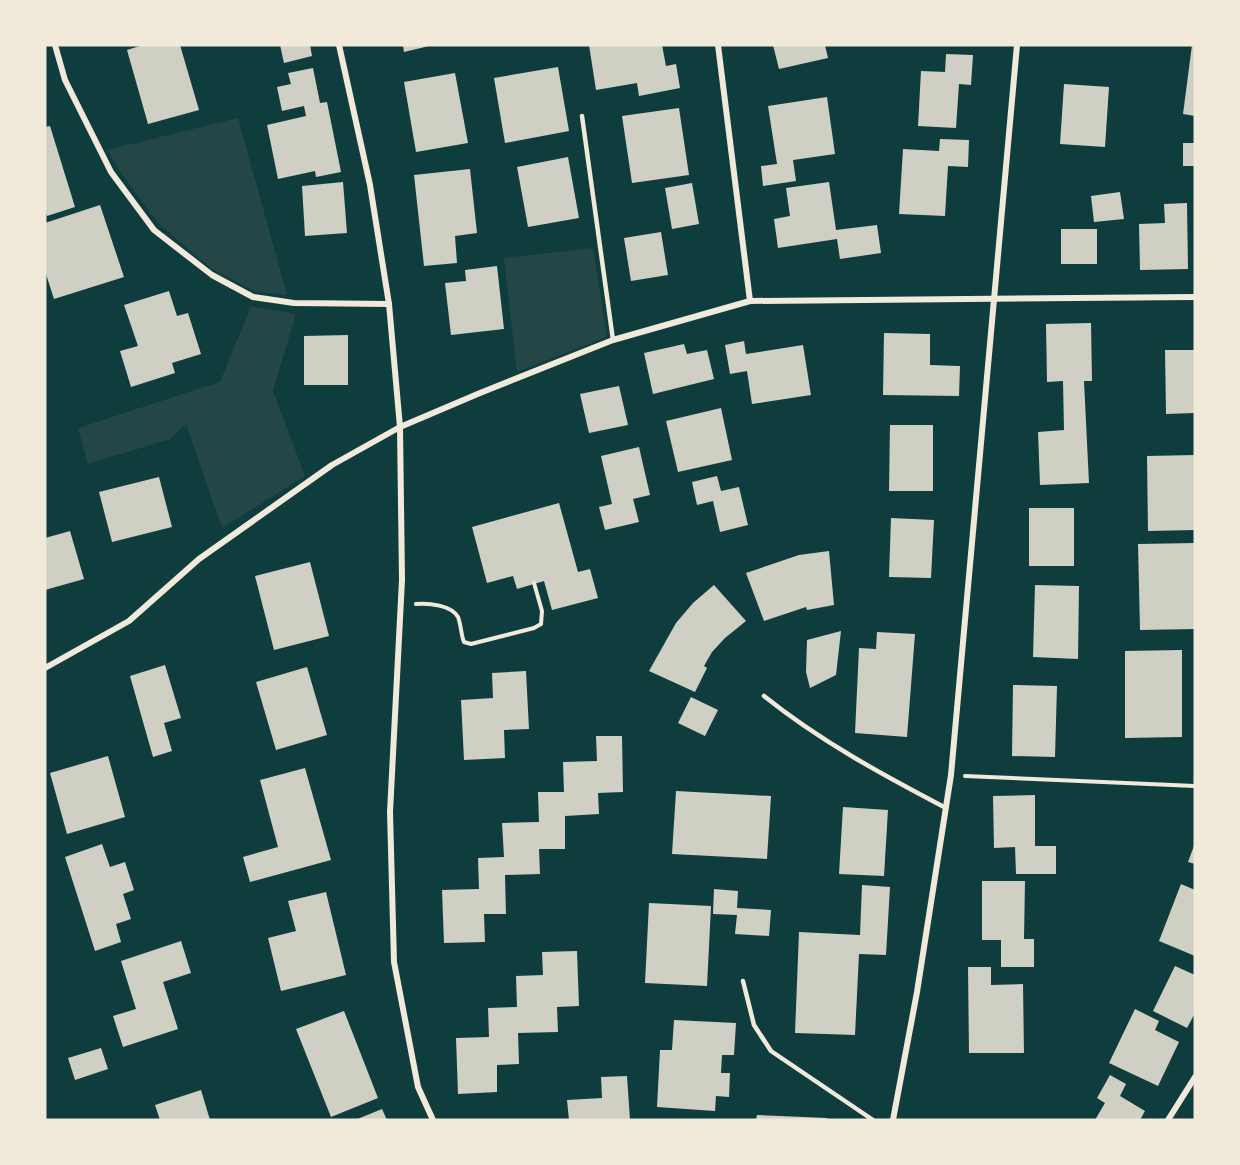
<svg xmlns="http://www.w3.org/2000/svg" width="1240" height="1165" font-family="'Sofia Sans Condensed',sans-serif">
<rect width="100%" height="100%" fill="#0f3d3e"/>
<g fill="#244646">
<path d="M238 118 287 295 254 291 212 269 159 224 119 170 107 150Z"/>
<path d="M593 248 607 337 517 372 504 258Z"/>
<path d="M251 306 296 314 273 391 305 476 222 528 186 424 170 439 88 464 78 428 220 382Z"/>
</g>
<g fill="#cfcfc3">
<path d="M143 45H180L199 110 148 124 127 50Z"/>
<path d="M280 45H310L312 56 284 63Z"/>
<path d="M403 45H429V46L404 52Z"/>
<path d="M589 45H662L666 66 676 64 680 88 639 96 637 83 596 90Z"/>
<path d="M773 45H825L828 58 779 69Z"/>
<path d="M1192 45H1195V116L1183 114Z"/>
<path d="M946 54 973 55 971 85 959 84 956 128 918 126 921 71 945 72Z"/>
<path d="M558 67 569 131 505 143 494 78Z"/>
<path d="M313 68 320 103 327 102 341 172 316 177 315 171 278 179 267 125 306 116 304 106 282 111 277 87 291 84 288 73Z"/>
<path d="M455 73 468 143 416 152 404 82Z"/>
<path d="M1064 84 1109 87 1105 147 1060 144Z"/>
<path d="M827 97 835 154 793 160 796 181 763 186 761 166 777 164 768 106Z"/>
<path d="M679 108 689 175 632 183 622 116Z"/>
<path d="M50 126 75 207 47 216 45 209V127Z"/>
<path d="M940 139 969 140 968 167 948 166 945 216 899 214 903 149 939 151Z"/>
<rect x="1183" y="143" width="12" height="23"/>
<path d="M568 157 579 218 528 227 517 167Z"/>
<path d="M470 169 477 233 455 236 457 263 424 266 414 175Z"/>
<path d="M343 182 347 233 305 236 302 186Z"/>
<path d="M829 182 836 230 877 225 881 253 840 259 837 239 778 248 774 219 790 216 786 188Z"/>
<path d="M692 183 699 224 672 229 665 188Z"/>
<path d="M1120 192 1124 219 1094 222 1091 196Z"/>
<path d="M1187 203 1188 269 1140 270 1139 224 1165 223 1164 204Z"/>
<path d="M100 205 124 277 54 299 45 271V223Z"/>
<rect x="1061" y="229" width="36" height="35"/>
<path d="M661 232 668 275 631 281 624 238Z"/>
<path d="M497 266 504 329 451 335 445 283 466 281 465 270Z"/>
<path d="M169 291 177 316 188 313 201 354 172 363 175 373 131 387 120 351 138 346 124 305Z"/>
<path d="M1091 323 1092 381H1084L1089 483 1040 485 1038 432 1064 430 1063 381 1047 382 1046 324Z"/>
<path d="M884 333 930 334V365L960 366 959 396 883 395Z"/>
<path d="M348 335V385H304V336Z"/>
<path d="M744 341 746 354 803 345 811 395 752 404 747 371 730 374 725 345Z"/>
<path d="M684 344 687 354 707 350 714 379 653 394 644 353Z"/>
<path d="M1165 350H1195V413L1166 414Z"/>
<path d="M619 386 628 425 589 433 580 394Z"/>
<path d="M721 408 732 460 678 472 666 421Z"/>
<path d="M890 425H933V491H889Z"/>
<path d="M639 447 650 495 633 499 639 522 605 530 599 507 612 504 601 456Z"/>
<path d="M1195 455V530L1148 531 1147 456Z"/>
<path d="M717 476 721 491 739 487 748 525 720 532 713 501 697 505 692 482Z"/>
<path d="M159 477 172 527 112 542 99 492Z"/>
<path d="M559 503 578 572 590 569 598 598 552 610 544 581 517 589 513 576 487 583 472 527Z"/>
<rect x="1029" y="508" width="45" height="58"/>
<path d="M891 518 934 520 931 578 889 577Z"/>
<path d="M70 531 84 579 45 590V538Z"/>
<path d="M1195 543V629L1140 630 1138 544Z"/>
<path d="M829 551 834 605 807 610 806 607 764 621 746 573 799 555Z"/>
<path d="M310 562 329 636 274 650 255 576Z"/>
<path d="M714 585 746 621 725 638 712 652 704 666 707 668 695 692 649 671 676 623 693 603Z"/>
<path d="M1035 585 1079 586 1078 659 1033 657Z"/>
<path d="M841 631 836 675 810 688 806 672 807 640Z"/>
<path d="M877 632 915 634 907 737 855 733 859 648 876 649Z"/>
<path d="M1182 650V737L1125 738V651Z"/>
<path d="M165 665 181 718 164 723 172 751 153 757 130 676Z"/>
<path d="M307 667 327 735 276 750 256 682Z"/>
<path d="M526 671 529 729 504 730 505 758 464 760 461 700 493 698 492 673Z"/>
<path d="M1013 685 1057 686 1055 757 1012 756Z"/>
<path d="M691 697 718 710 705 736 678 723Z"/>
<path d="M596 736H622L623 792 598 793 599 814 565 816V849H539L540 874 505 875 506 914H484L485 942 444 943 442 890 479 889 478 858 504 857 502 823 539 822 538 792H564L563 762 597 761Z"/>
<path d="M108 756 125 817 67 834 50 773Z"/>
<path d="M305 768 331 860 250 882 243 857 278 847 260 780Z"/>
<path d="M676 791 771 796 767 859 672 854Z"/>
<path d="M1035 795V846H1056V874H1016L1015 847 994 848 993 796Z"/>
<path d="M843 807 888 810 884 876 839 874Z"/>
<path d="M1195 843V864L1188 862Z"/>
<path d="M102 844 110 867 125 862 134 890 123 894 131 919 116 924 121 942 95 951 65 857Z"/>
<path d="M982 881H1025L1024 939H1034V967H1001V940H982Z"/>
<path d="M1181 884 1195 890V956L1159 941Z"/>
<path d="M862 885 890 887 886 955 859 954 855 1035 795 1033 799 932 860 935Z"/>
<path d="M714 889 738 891 737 908 771 910 769 936 735 934 737 915 713 914Z"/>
<path d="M326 892 346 975 281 991 268 938 296 931 288 901Z"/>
<path d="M649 903 711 906 707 986 645 983Z"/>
<path d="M181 941 191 973 163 982 178 1029 123 1047 113 1016 136 1009 121 961Z"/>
<path d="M577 951 579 1006 557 1007 558 1032 518 1033 519 1064 497 1065V1092L458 1094 456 1038 489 1037 488 1008 517 1007 516 976 543 975 542 952Z"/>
<path d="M1175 966 1195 975V1013L1187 1028 1153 1011Z"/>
<path d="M968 967H991V985L1023 984 1024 1053H969Z"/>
<path d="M1135 1009 1159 1021 1155 1030 1179 1042 1158 1086 1109 1063Z"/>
<path d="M344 1011 378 1098 331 1117 296 1029Z"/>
<path d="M674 1020 736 1023 734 1055H722L721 1073H730L729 1097 716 1096 715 1111 657 1107 660 1050H672Z"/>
<path d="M101 1048 108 1069 75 1080 68 1058Z"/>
<path d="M1110 1075 1126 1084 1120 1096 1145 1111 1140 1120H1095L1105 1103 1097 1098Z"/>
<path d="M627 1076 630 1120H569L567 1100 602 1098 601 1077Z"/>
<path d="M201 1090 210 1120H160L155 1105Z"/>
<path d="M382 1109 387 1120H355Z"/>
<path d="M757 1115 827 1118V1120H756Z"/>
</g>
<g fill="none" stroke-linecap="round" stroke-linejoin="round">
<g stroke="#f1e9da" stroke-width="4">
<path d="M416 604C429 603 451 605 458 617 461 624 461 635 464 642L471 644 534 628 541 624 542 611 534 583"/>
<path d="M965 776 1195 786"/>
</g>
<g stroke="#f1e9da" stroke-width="4.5">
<path d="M582 116 613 340"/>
<path d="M764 696C820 741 883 775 946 808"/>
<path d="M743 981 754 1025 771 1051 873 1120"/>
</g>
<g stroke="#f1e9da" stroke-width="6">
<path d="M55 45 65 80 111 172 154 230 212 275 253 297 294 303 389 304"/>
<path d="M339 45 370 185 389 304 400 427 402 580 390 812 394 962 418 1087 433 1120"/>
<path d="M718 45 750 301"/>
<path d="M45 668 129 621 199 559 332 465 400 427 480 393 613 340 750 301 1195 297"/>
<path d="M893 1120 917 992 951 775 1017 45"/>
<path d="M1168 1120 1195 1077"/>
</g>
</g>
<rect width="1240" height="1165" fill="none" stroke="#f1e9da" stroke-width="93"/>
</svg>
